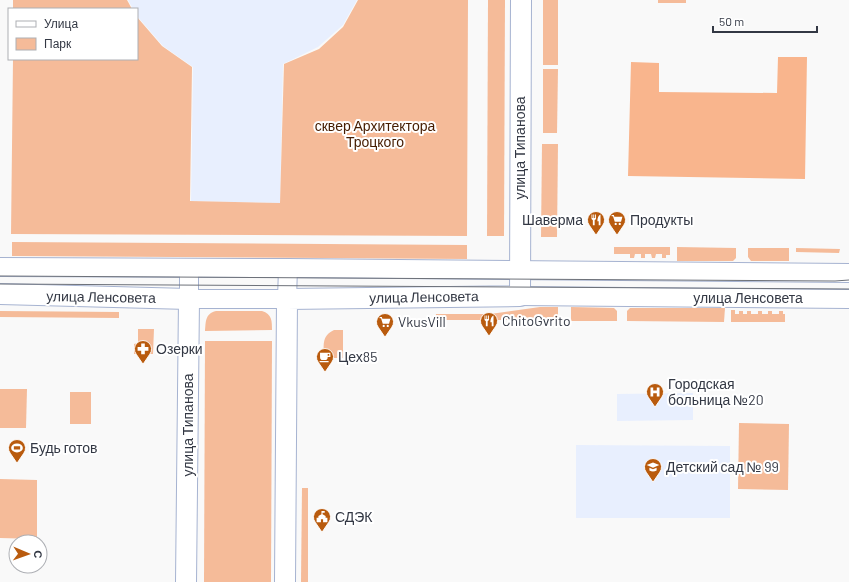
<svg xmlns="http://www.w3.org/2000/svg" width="849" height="582" font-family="Barlow,sans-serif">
<rect width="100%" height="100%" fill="#f9f9f9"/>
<g fill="#e8effe">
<path d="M128 0H357L343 25 318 47 283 64 280 203 191 201 193 67 163 46 137 16V9H133Z"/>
<path d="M693 393V420L617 421V394Z"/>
<path d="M576 445 730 446V518H576Z"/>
</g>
<g fill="#f5bb99">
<path d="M13 0H127L132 9H13Z"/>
<path d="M358 0H468L467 236 11 234 13 59H137V17L162 46 192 67 190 201 280 203 284 64 319 49 343 27Z"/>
<path d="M488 0H505L504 236H487Z"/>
<rect x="543" y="0" width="15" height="65"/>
<rect x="658" y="0" width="28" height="3"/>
<path d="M543 69H558L557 133H543Z"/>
<path d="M542 144H558L557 237H541Z"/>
<path d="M12 242 467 245V259L12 256Z"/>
<path d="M614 247H670V255H666V258H662V254H656L655 258H652L651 254H645V258H641V254H635L634 258H630V254H614Z"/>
<path d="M677 247 736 248V258L733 261H677Z"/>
<path d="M748 248H789V261H751L748 257Z"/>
<path d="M796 248 840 249 839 253 796 252Z"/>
<path d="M540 307H558V320H435L436 314H490Z"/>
<path d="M571 307 614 308 617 311V321H571Z"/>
<path d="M630 308H725L724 322 627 321V311Z"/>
<path d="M731 310H735V314H739V311H743V314H747V311H751V314H758V311H762V314H768V311H772V314H779V311H783V314H785V322H731Z"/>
<path d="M0 311 119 312V318L0 317Z"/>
<path d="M216 311H262C272 314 272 321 272 330L205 331C206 321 205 314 216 311Z"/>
<path d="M138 329H154L153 354H134V344L138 343Z"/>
<path d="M334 330H343V358H324C324 346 321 336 334 330Z"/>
<path d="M205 341H272L271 582H204Z"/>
<path d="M0 389H27L26 428H0Z"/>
<rect x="70" y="392" width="21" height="32"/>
<path d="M739 423 789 424 788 490 738 489Z"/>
<path d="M0 479 37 480V539L0 538Z"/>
<path d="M302 488H308V582H301Z"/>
</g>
<path fill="#f9b58d" d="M778 57H807L805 179 628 176 631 62 659 63V92L777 93Z"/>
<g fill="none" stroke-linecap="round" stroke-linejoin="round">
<defs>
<g id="secondary">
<path d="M0 267 288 268 849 273"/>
<path d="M189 268V299H287L288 268"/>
<path d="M520 296 849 299"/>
</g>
<g id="primary">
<path d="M0 294 189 299 186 582"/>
<path d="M285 582 287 299 520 296 521 0"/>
</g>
</defs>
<use href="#secondary" stroke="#a6b3d1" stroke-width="20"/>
<use href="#primary" stroke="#a6b3d1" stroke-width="22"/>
<use href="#secondary" stroke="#fff" stroke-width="18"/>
<use href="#primary" stroke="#fff" stroke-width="20"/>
<g stroke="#6d7179" stroke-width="1">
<path d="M0 276 835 281 849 280"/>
<path d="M0 284 849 289"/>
</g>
</g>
<defs>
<symbol id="restaurant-pin" viewBox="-11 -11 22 30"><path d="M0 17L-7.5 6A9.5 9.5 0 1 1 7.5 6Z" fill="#b95b0e" stroke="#fff"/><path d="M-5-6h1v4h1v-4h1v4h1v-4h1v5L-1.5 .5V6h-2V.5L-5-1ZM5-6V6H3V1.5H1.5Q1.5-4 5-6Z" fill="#fff"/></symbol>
<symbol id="supermarket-pin" viewBox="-11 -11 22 30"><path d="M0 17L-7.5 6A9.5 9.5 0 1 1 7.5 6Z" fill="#b95b0e" stroke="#fff"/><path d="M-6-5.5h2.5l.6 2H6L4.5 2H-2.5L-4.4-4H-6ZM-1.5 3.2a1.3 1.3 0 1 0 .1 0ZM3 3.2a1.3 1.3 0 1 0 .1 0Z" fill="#fff"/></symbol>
<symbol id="pharmacy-pin" viewBox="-11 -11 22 30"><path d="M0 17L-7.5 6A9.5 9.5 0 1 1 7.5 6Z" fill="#b95b0e" stroke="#fff"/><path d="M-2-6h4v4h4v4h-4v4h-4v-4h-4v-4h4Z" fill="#fff"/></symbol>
<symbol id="cafe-pin" viewBox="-11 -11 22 30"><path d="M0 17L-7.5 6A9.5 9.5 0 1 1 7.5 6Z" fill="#b95b0e" stroke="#fff"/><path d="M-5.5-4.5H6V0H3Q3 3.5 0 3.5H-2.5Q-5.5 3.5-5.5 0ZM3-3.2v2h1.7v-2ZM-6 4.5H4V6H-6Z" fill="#fff"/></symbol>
<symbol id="hospital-pin" viewBox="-11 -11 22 30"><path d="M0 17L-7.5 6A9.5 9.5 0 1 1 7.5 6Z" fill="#b95b0e" stroke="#fff"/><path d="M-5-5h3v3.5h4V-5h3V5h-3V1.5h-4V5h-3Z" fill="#fff"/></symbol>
<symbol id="stadium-pin" viewBox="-11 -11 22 30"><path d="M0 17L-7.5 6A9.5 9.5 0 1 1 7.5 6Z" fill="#b95b0e" stroke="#fff"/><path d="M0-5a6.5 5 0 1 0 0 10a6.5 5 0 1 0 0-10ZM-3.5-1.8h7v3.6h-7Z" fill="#fff"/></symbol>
<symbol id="school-pin" viewBox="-11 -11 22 30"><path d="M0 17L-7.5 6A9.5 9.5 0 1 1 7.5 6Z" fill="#b95b0e" stroke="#fff"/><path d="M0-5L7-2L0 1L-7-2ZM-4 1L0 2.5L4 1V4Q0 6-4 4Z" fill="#fff"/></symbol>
<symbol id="civic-pin" viewBox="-11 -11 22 30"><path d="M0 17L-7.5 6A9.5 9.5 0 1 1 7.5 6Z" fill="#b95b0e" stroke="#fff"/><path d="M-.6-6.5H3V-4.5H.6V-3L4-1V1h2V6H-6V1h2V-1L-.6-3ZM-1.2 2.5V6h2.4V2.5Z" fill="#fff"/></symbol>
</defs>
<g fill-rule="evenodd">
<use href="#restaurant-pin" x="586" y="210" width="20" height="27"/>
<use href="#supermarket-pin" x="607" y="210" width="20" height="27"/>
<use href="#restaurant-pin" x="479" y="311" width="20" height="27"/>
<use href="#supermarket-pin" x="375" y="312" width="20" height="27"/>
<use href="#pharmacy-pin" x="133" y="339" width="20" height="27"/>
<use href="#cafe-pin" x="315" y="347" width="20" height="27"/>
<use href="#hospital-pin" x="645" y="382" width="20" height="27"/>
<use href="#stadium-pin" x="7" y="438" width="20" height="27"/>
<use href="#school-pin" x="643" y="457" width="20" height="27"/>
<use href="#civic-pin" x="312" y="507" width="20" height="27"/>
</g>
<g text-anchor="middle" stroke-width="4" stroke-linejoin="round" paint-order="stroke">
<g font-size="14" fill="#451c00" stroke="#fff">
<text x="375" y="131">сквер Архитектора<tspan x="375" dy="16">Троцкого</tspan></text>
</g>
<g font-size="14" fill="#333844" stroke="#fff">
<text transform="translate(520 148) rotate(-90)" y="5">улица Типанова</text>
<text transform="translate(101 297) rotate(1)" y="5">улица Ленсовета</text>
<text transform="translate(424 297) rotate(-1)" y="5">улица Ленсовета</text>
<text x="748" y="303">улица Ленсовета</text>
<text transform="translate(188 425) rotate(-90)" y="5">улица Типанова</text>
</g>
<g font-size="14" fill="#333844" stroke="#fff" text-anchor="start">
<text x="583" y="225" text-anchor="end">Шаверма</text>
<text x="630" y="225">Продукты</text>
<text x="502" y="326">ChitoGvrito</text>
<text x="398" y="327">VkusVill</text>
<text x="156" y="354">Озерки</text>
<text x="338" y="362">Цех85</text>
<text x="668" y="389">Городская<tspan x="668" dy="16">больница №20</tspan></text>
<text x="30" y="453">Будь готов</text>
<text x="666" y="472">Детский сад № 99</text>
<text x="335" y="522">СДЭК</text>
</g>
</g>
<rect x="8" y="8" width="130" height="52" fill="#ffffff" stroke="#adafb4"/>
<rect x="16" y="21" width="20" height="6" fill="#ffffff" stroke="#adafb4"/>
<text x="44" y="28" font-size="12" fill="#333844">Улица</text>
<rect x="16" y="38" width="20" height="12" fill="#f5bb99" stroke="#adafb4"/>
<text x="44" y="48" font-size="12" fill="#333844">Парк</text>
<g transform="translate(28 554) rotate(92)"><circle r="19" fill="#ffffff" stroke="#adafb4"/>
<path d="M0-3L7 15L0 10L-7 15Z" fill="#b95b0e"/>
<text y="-6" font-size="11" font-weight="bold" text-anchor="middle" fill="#333844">С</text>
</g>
<path d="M713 26v6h104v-6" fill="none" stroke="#333844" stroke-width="2"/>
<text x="719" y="26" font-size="12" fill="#333844" stroke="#ffffff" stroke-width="3" paint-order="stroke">50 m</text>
</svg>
